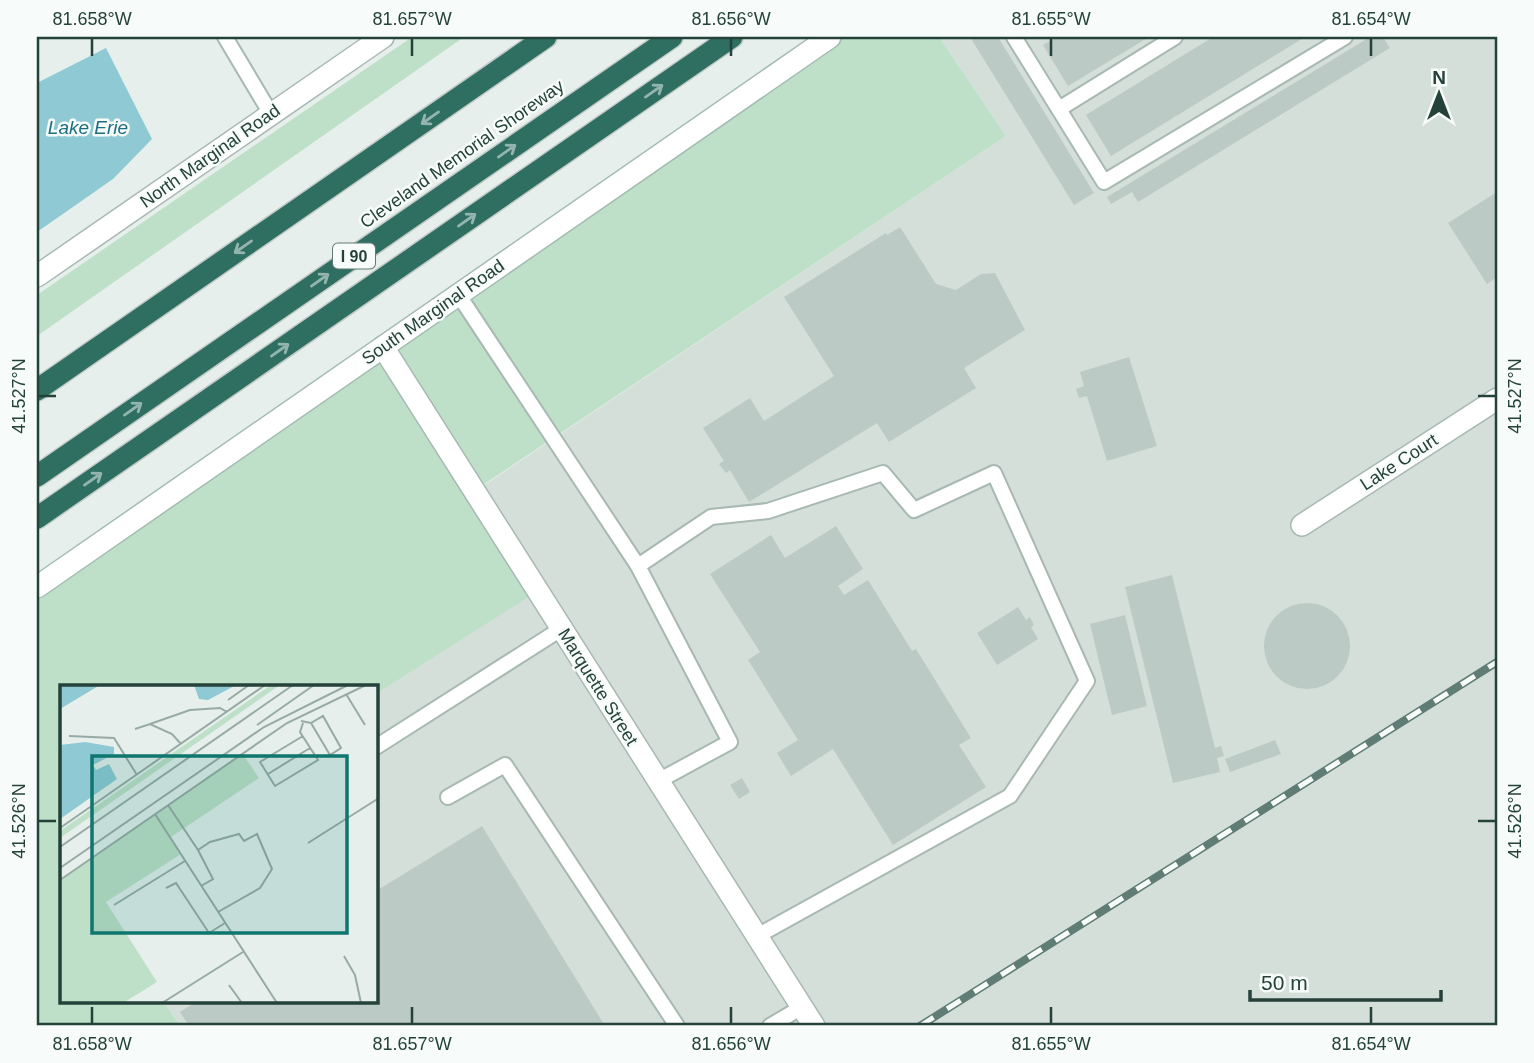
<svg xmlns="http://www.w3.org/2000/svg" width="1534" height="1063" font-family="Arial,sans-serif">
<rect width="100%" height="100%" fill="#e6efeb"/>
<path fill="#d4dfda" d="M939 37H1497V1026H180L164 1002H376V694L537 591 474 492 1006 136Z"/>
<g fill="#bfe0c8">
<path d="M412 37H464L37 336V295Z"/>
<path d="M830 37H939L1006 136 474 491 538 591 376 694V687H61V1002H164L180 1026H37V587Z"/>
</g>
<path fill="#8ec9d4" d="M106 48 152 139 113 179 37 232V83Z"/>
<g fill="#bbcac4">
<path d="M970 37H998L1094 193 1074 205Z"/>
<path d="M1057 37H1149L1068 86 1043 45Z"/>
<path d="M1213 37H1305L1111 156 1086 115Z"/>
<path d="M1370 37H1383L1390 48 1138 202 1132 192 1111 204 1107 197Z"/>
<path d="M1497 192V277L1487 284 1448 223Z"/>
<path d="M900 227 936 284 956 290 981 274 995 273 1025 330 964 368 976 388 889 442 877 423 749 502 730 470 726 473 719 464 724 461 703 428 750 398 764 421 834 376 784 297 886 233 887 235Z"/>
<path d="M1129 357 1157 446 1107 461 1087 396 1079 398 1076 389 1084 386 1080 372Z"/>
<path d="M836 526 863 569 838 586 844 595 868 580 912 651 916 649 971 738 959 745 986 787 893 845 833 749 791 776 777 753 798 740 748 660 760 652 710 574 771 535 785 558Z"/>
<path d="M1172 575 1215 748 1221 746 1224 756 1217 758 1220 772 1173 783 1125 587Z"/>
<circle cx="1307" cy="646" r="43"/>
<path d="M1018 607 1026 620 1030 617 1034 625 1031 627 1038 639 997 665 977 633Z"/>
<path d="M1125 615 1147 706 1112 715 1090 624Z"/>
<path d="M1275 740 1281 754 1230 772 1225 759Z"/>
<path d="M742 778 750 792 739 799 730 785Z"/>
<path d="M482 826 605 1026H189L180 1012 196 1002H376V891Z"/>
</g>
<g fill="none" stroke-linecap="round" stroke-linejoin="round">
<defs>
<g id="lane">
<path d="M225 37 271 114"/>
<path d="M1014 37 1104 182 1345 37"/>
<path d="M1059 109 1175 37"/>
<path d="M458 294 638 566"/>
<path d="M376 747 561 629"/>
<path d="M658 781 730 742 638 566 711 517 768 511 883 473 914 510 994 473 1087 681 1010 796 757 936"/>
<path d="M448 797 505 765 677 1026"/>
<path d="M770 1026 802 1007"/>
</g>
<g id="street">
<path d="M37 276 383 37"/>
<path d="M383 347 814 1026"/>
<path d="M1302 525 1497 399"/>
</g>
<path id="secondary" d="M37 587 830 37"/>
<g id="highway">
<path d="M37 390 546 37"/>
<path d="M37 476 672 37"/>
<path d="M37 518 732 37"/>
</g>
</defs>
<use href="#lane" stroke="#a8b8b2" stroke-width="18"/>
<use href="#street" stroke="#a8b8b2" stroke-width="24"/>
<use href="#secondary" stroke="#a4bbb3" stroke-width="24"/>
<use href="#highway" stroke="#c2cac8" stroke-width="24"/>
<use href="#lane" stroke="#fff" stroke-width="14"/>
<use href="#street" stroke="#fff" stroke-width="21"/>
<use href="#secondary" stroke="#fff" stroke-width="21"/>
<use href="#highway" stroke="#2f6f62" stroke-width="21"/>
<defs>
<path id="rail" d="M920 1026 1497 662"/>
</defs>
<use href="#rail" stroke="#5f7d75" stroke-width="8"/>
<use href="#rail" stroke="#f7fbf9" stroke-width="5" stroke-dasharray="16" stroke-linecap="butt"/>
</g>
<defs><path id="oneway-shaft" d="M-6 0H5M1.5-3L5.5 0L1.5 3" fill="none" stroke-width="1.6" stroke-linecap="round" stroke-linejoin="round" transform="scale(1.75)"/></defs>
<g stroke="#93b5ae">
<use href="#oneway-shaft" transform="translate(654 91) rotate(-35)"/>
<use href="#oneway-shaft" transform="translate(430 118) rotate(145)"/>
<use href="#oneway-shaft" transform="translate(507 151) rotate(-35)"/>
<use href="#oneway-shaft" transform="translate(467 220) rotate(-35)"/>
<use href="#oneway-shaft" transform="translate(243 247) rotate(145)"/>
<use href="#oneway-shaft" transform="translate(320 280) rotate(-35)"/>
<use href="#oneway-shaft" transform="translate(280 350) rotate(-35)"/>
<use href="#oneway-shaft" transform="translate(133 409) rotate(-35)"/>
<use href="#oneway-shaft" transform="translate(93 479) rotate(-35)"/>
</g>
<path fill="none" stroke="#24423a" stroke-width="2.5" d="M92 38V56M412 38V56M731 38V56M1051 38V56M1371 38V56M38 396H56M1478 396H1496M38 821H56M1478 821H1496M92 1007V1024M412 1007V1024M731 1007V1024M1051 1007V1024M1371 1007V1024"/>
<g text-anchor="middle" stroke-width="5" stroke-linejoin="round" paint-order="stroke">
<rect fill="#f7fbf9" stroke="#637a73" stroke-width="2" x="333" y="243.5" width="42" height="25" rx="5"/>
<g font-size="16" font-weight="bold" fill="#24423a">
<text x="354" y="262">I 90</text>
</g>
<g font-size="18" fill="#24423a" stroke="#f7fbf9">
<text transform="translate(462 154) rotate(-35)" y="6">Cleveland Memorial Shoreway</text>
<text transform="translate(210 156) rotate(-35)" y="6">North Marginal Road</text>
<text transform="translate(433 312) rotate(-35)" y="6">South Marginal Road</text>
<text transform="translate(1399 462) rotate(-33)" y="6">Lake Court</text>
<text transform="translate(598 687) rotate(58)" y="6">Marquette Street</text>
</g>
<g font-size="19" font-style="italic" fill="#1c6f80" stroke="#f7fbf9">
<text x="88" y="134">Lake Erie</text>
</g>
</g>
<g transform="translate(60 685)">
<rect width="318" height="318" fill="#e6efeb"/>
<path d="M211 0H220L0 153V146ZM182 68 199 93 111 152 121 169 46 217 97 297 63 318H0V195Z" fill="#bfe0c8"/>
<path d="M0 0H40L0 24ZM134 0H176L148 15 139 14ZM25 57 54 62V69L33 80 36 85 49 79 57 94 0 134V60Z" fill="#8ec9d4"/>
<path fill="none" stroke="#98aaa4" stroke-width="2" d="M286 9 305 40M168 15 189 0M241 36 251 38 263 31 281 63 270 70 251 38M90 39 130 25 160 23 167 27M197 40 254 0M75 44 90 39 112 49 121 59M9 51 54 53 77 90M243 51 200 77 215 101 258 75 240 47 243 38M208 89 250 63M108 120 138 165M95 129 217 318M0 143 205 0M248 158 319 113M0 162 233 0M0 183 204 42 288 0M0 195 227 38 306 0M141 201 153 194 138 165 150 157 179 149 184 156 197 149 212 184 200 203 158 227M106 203 116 198 149 248 165 238M54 220 125 176M284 271 295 290 301 318M169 300 182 318M102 318 183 267"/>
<path fill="#0f766e" fill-opacity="0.15" stroke="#0f766e" stroke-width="3.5" d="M32 71H287V248H32Z"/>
<rect width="318" height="318" fill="none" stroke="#24423a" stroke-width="3.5"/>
</g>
<rect width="1534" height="1063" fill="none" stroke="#f7fbf9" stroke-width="77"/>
<g transform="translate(1439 94)" stroke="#f7fbf9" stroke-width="5" paint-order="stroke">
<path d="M0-5L12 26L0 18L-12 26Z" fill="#24423a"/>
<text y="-10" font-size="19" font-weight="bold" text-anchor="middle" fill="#24423a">N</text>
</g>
<path d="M1250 990v10h191v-10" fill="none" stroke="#24423a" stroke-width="3.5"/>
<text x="1261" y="990" font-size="21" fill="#24423a" stroke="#f7fbf9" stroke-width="5" paint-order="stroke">50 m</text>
<rect x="38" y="38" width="1458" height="986" fill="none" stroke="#24423a" stroke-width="2.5"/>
<g font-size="18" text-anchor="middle" fill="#24423a">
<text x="92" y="25">81.658°W</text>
<text x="412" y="25">81.657°W</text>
<text x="731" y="25">81.656°W</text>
<text x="1051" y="25">81.655°W</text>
<text x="1371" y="25">81.654°W</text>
<text transform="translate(19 396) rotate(-90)" y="6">41.527°N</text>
<text transform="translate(1515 396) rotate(-90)" y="6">41.527°N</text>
<text transform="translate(19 821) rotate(-90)" y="6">41.526°N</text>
<text transform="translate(1515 821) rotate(-90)" y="6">41.526°N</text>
<text x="92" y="1050">81.658°W</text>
<text x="412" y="1050">81.657°W</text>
<text x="731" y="1050">81.656°W</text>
<text x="1051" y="1050">81.655°W</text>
<text x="1371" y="1050">81.654°W</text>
</g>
</svg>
